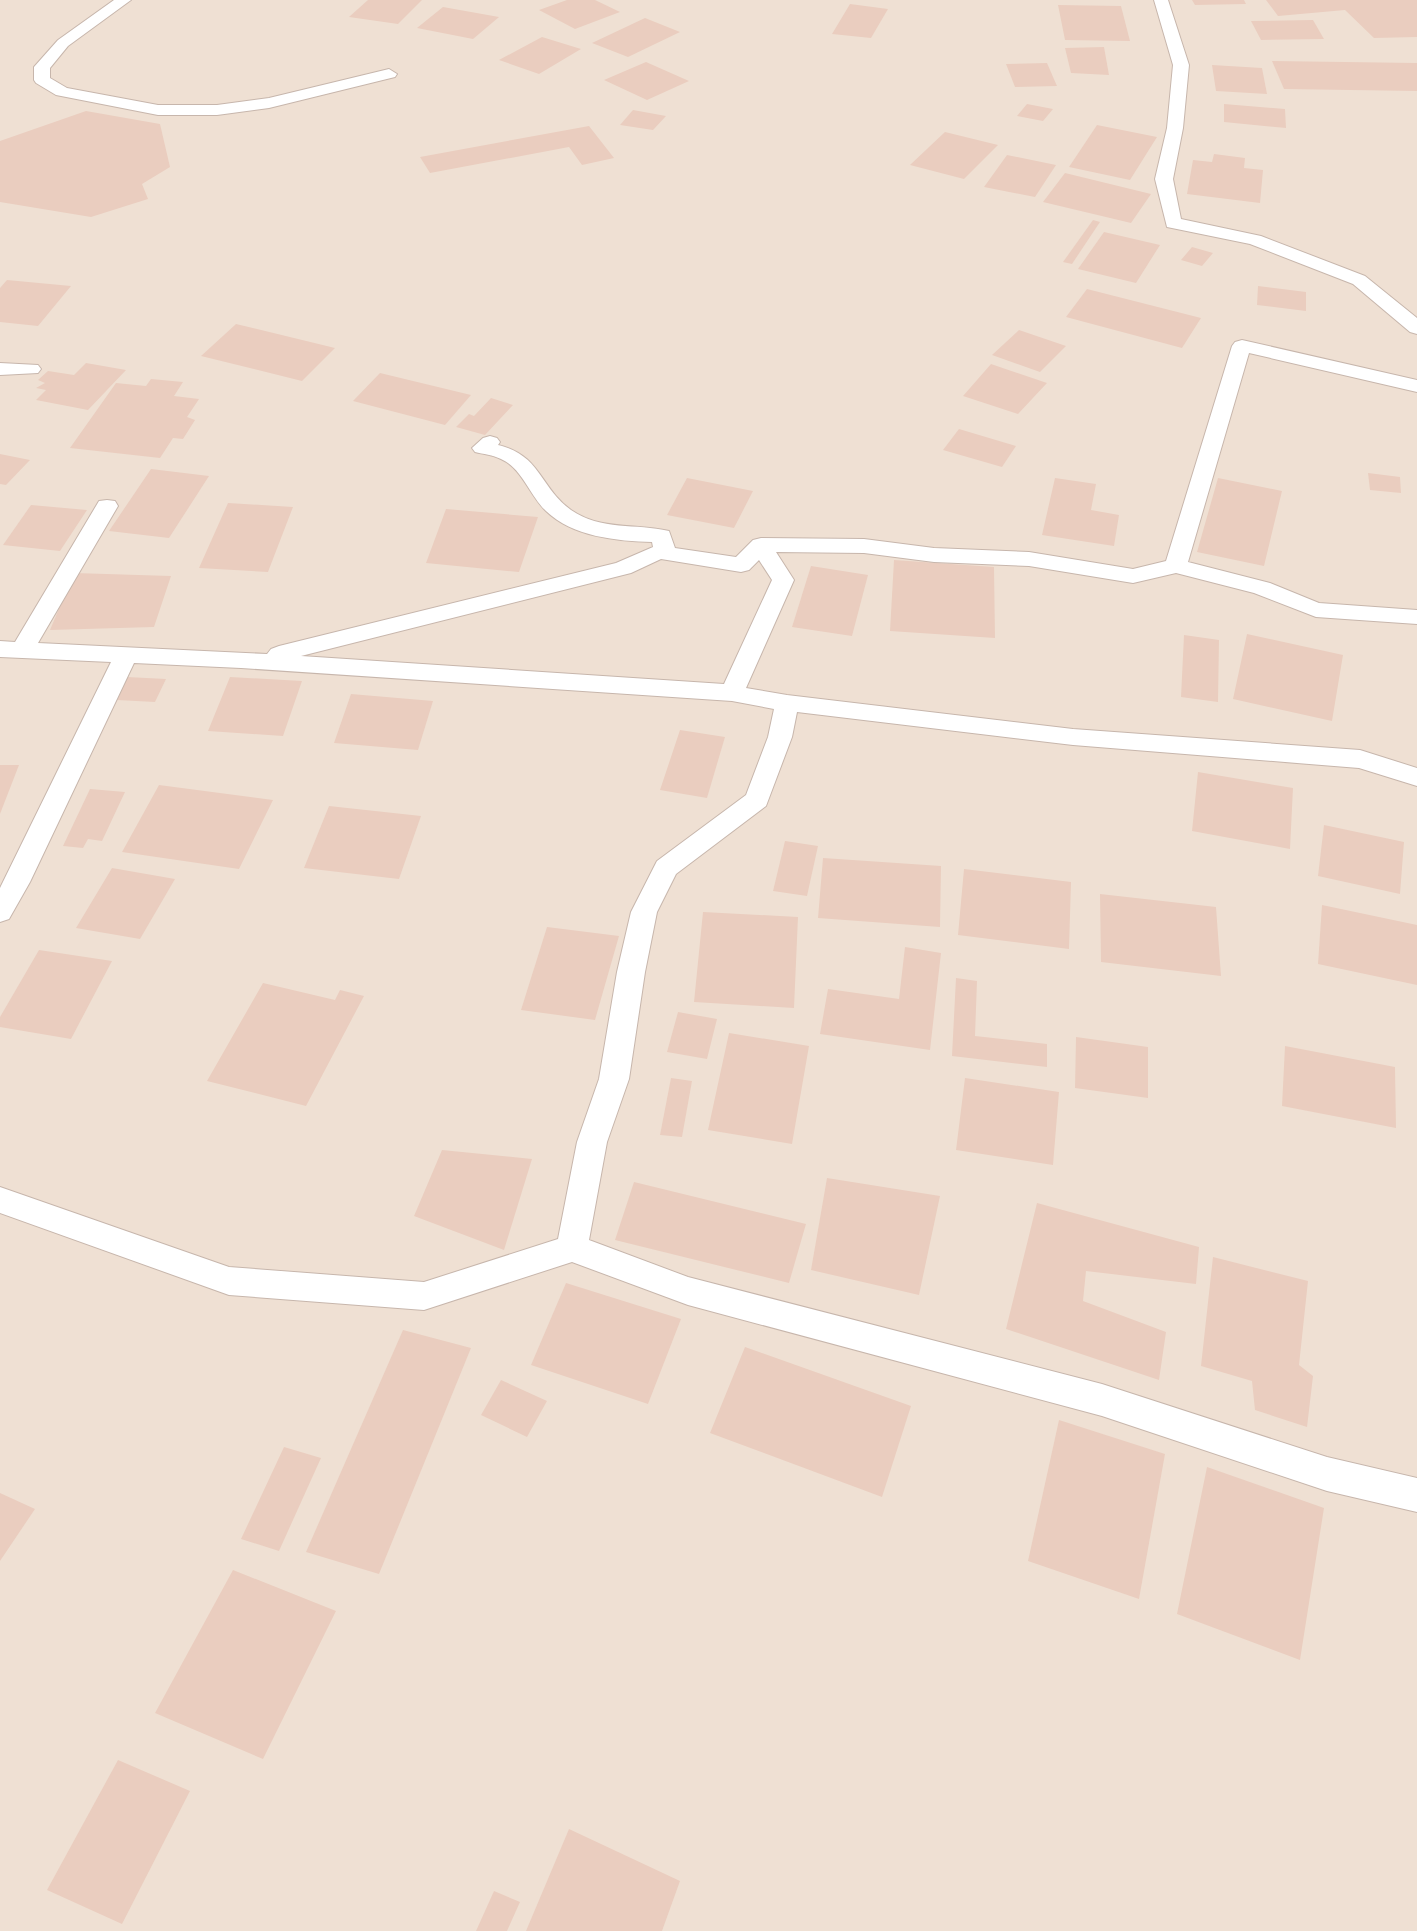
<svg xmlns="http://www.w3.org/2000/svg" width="1417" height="1931" font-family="Montserrat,sans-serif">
<rect width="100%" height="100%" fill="#f8efe3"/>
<rect fill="#efe0d3" x="0" y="0" width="1417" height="1931"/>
<g fill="#eacdbf">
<path d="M368 0H422L398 24 349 17Z"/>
<path d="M567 0H595L620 12 575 29 539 10Z"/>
<path d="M1192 0H1244L1246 4 1195 5Z"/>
<path d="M1266 0H1417V37L1374 38 1345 10 1278 16Z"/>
<path d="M850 4 888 9 871 38 832 34Z"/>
<path d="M1058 5 1121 6 1130 41 1065 40Z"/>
<path d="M443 7 499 17 473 39 417 28Z"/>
<path d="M645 18 680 32 628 57 592 43Z"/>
<path d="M1313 20 1324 39 1261 40 1251 21Z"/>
<path d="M542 37 581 49 539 74 499 60Z"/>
<path d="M1104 47 1109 75 1071 73 1065 48Z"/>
<path d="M1272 61 1417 63V91L1284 89Z"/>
<path d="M646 62 689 81 647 100 604 80Z"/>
<path d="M1047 63 1057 86 1015 87 1006 64Z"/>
<path d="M1212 65 1262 68 1267 94 1216 91Z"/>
<path d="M1027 104 1053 109 1043 121 1017 116Z"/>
<path d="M1224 104 1285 109 1286 128 1224 122Z"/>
<path d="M633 110 666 116 653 130 620 125Z"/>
<path d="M86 111 160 124 170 167 142 184 148 199 91 217 0 202V141Z"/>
<path d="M1097 125 1157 137 1130 180 1069 167Z"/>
<path d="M589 126 614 158 582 165 569 147 430 173 420 157Z"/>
<path d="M945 132 998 145 964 179 910 165Z"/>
<path d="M1214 154 1245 158 1244 168 1263 170 1260 203 1187 194 1193 160 1212 162Z"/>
<path d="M1007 155 1056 165 1035 197 984 187Z"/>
<path d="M1065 173 1151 194 1131 223 1043 202Z"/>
<path d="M1093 220 1100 222 1072 264 1063 262Z"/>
<path d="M1104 232 1160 245 1136 283 1078 269Z"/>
<path d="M1192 247 1213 253 1202 266 1181 260Z"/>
<path d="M7 280 71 286 38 326 0 322V288Z"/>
<path d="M1258 286 1306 292V311L1257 305Z"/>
<path d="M1087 289 1201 318 1182 348 1066 317Z"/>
<path d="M236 324 335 348 302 381 201 356Z"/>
<path d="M1019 330 1066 346 1040 372 992 355Z"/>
<path d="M86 363 126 370 88 410 36 400 46 390 36 388 45 383 38 380 48 371 74 375Z"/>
<path d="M991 364 1047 383 1018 414 963 396Z"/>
<path d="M380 373 471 395 445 425 353 401Z"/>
<path d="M151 379 183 382 174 396 199 399 187 417 195 420 183 439 173 438 160 458 70 448 116 383 146 386Z"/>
<path d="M491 398 513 405 485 435 456 427 469 414 474 416Z"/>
<path d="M959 429 1016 446 1002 467 943 450Z"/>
<path d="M0 454 30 460 6 485 0 484Z"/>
<path d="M151 469 209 476 169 538 109 531Z"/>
<path d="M1368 473 1400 477 1401 493 1370 490Z"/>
<path d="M687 478 753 491 734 528 667 515Z"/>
<path d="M1055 478 1096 484 1091 510 1119 515 1114 546 1042 535Z"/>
<path d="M1218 478 1282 491 1264 566 1197 552Z"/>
<path d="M228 503 293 507 268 572 199 568Z"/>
<path d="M31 505 87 510 60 551 3 545Z"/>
<path d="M446 509 538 517 519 572 426 563Z"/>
<path d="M894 560 994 567 995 638 890 631Z"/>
<path d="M811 566 868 575 852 636 792 627Z"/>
<path d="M74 573 171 576 154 627 50 630Z"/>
<path d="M1247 634 1343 655 1332 721 1233 699Z"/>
<path d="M1184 635 1219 640 1218 702 1181 697Z"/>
<path d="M127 677 166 679 155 702 117 700Z"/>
<path d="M230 677 302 681 283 736 208 731Z"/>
<path d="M351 694 433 701 418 750 334 743Z"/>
<path d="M680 730 725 737 707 798 660 790Z"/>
<path d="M0 765H19L0 814Z"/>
<path d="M1198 772 1293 788 1290 849 1192 831Z"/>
<path d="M159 785 273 800 239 869 122 852Z"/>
<path d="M90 789 125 792 102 841 88 839 83 848 63 846Z"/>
<path d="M329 806 421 816 399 879 304 868Z"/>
<path d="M1324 825 1404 842 1400 894 1318 876Z"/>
<path d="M785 841 818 846 807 896 773 891Z"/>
<path d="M823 858 941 866 940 927 818 918Z"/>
<path d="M112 868 175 879 140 939 76 928Z"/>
<path d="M964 869 1071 882 1069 949 958 935Z"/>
<path d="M1100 894 1216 907 1221 976 1101 962Z"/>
<path d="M1322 905 1417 925V985L1318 964Z"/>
<path d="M703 912 798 917 794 1008 694 1002Z"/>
<path d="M547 927 619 936 595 1020 521 1010Z"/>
<path d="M905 947 941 953 930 1050 820 1034 828 989 899 999Z"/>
<path d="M39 950 112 961 71 1039 0 1027V1017Z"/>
<path d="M956 978 977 981 975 1036 1047 1044V1067L952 1056Z"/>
<path d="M263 983 335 1000 340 990 364 996 306 1106 207 1081Z"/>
<path d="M678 1012 717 1019 707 1059 667 1052Z"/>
<path d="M729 1033 809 1046 792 1144 708 1130Z"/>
<path d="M1076 1037 1148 1047V1098L1075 1088Z"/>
<path d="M1285 1046 1395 1067 1396 1128 1282 1106Z"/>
<path d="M671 1078 692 1081 682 1137 660 1135Z"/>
<path d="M965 1078 1059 1092 1053 1165 956 1150Z"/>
<path d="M442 1150 532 1159 504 1250 414 1216Z"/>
<path d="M827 1178 940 1196 919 1295 811 1270Z"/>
<path d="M634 1182 806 1224 789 1283 615 1240Z"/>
<path d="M1037 1203 1199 1247 1196 1284 1086 1271 1083 1301 1166 1332 1159 1380 1006 1329Z"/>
<path d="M1213 1257 1308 1281 1299 1365 1313 1376 1307 1427 1255 1410 1252 1381 1201 1366Z"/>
<path d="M566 1283 681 1319 648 1404 531 1365Z"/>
<path d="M403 1330 471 1348 379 1574 306 1552Z"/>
<path d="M745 1347 911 1406 882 1497 710 1433Z"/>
<path d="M501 1380 547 1401 527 1437 481 1415Z"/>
<path d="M1059 1420 1165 1454 1139 1599 1028 1561Z"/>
<path d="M284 1447 321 1458 279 1551 241 1539Z"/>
<path d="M1207 1467 1324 1508 1300 1660 1177 1614Z"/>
<path d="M0 1493 35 1509 0 1561Z"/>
<path d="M233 1570 336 1611 263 1759 155 1713Z"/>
<path d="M118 1760 190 1791 122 1924 47 1890Z"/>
<path d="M569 1829 680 1881 662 1931H526Z"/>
<path d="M494 1891 520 1902 507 1931H476Z"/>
</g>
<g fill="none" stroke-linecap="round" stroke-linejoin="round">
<defs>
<g id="minor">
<path d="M114 0H131L68 46 50 68V78L67 88 158 105H217L269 98 389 69 397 74 395 77 269 108 217 115H158L56 95 36 83 34 80V67L58 40Z"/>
<path d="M1154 0H1168L1189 65 1183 128 1173 179 1181 219 1261 236 1365 276 1417 318V334L1410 332 1353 284 1250 244 1167 227 1155 179 1167 128 1173 65Z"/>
<path d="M1242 340 1417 380V392L1249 353 1188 562 1270 583 1319 603 1417 610V624L1316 617 1254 593 1176 573 1133 583 1029 566 934 562 864 553 776 552 794 580 746 688 787 695 1073 729 1360 750 1417 768V786L1359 768 1073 745 797 712 792 737 766 806 676 874 657 912 645 972 629 1079 607 1142 589 1240 688 1277 1102 1384 1327 1457 1417 1478V1512L1327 1491 1102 1416 688 1305 572 1262 424 1310 229 1295 0 1213V1187L229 1267 424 1282 558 1239 577 1142 599 1079 617 972 631 912 657 861 746 795 768 737 774 709 732 701 241 668 134 663 30 882 9 919 0 922V888L111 662 0 657V641L15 642 99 501 107 500 115 501 118 506 38 643 267 654 271 649 279 646 616 563 653 547 652 542C617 541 573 537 546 511 530 496 522 468 501 459 493 455 483 454 475 452L472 448 483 438 490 436 497 438 500 442 498 445C541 455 540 488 571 510 601 531 636 523 669 531L675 548 736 557 753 540 761 538 864 539 934 548 1029 552 1133 569 1166 561 1232 346 1235 342ZM661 559 741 572 749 570 759 560 772 580 724 684 301 656 631 573Z"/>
<path d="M0 363 38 365 41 369 38 373 0 375Z"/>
</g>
</defs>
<use href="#minor" stroke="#c7b6ac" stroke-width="2"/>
<use href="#minor" fill="#fff" fill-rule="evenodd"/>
</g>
</svg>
